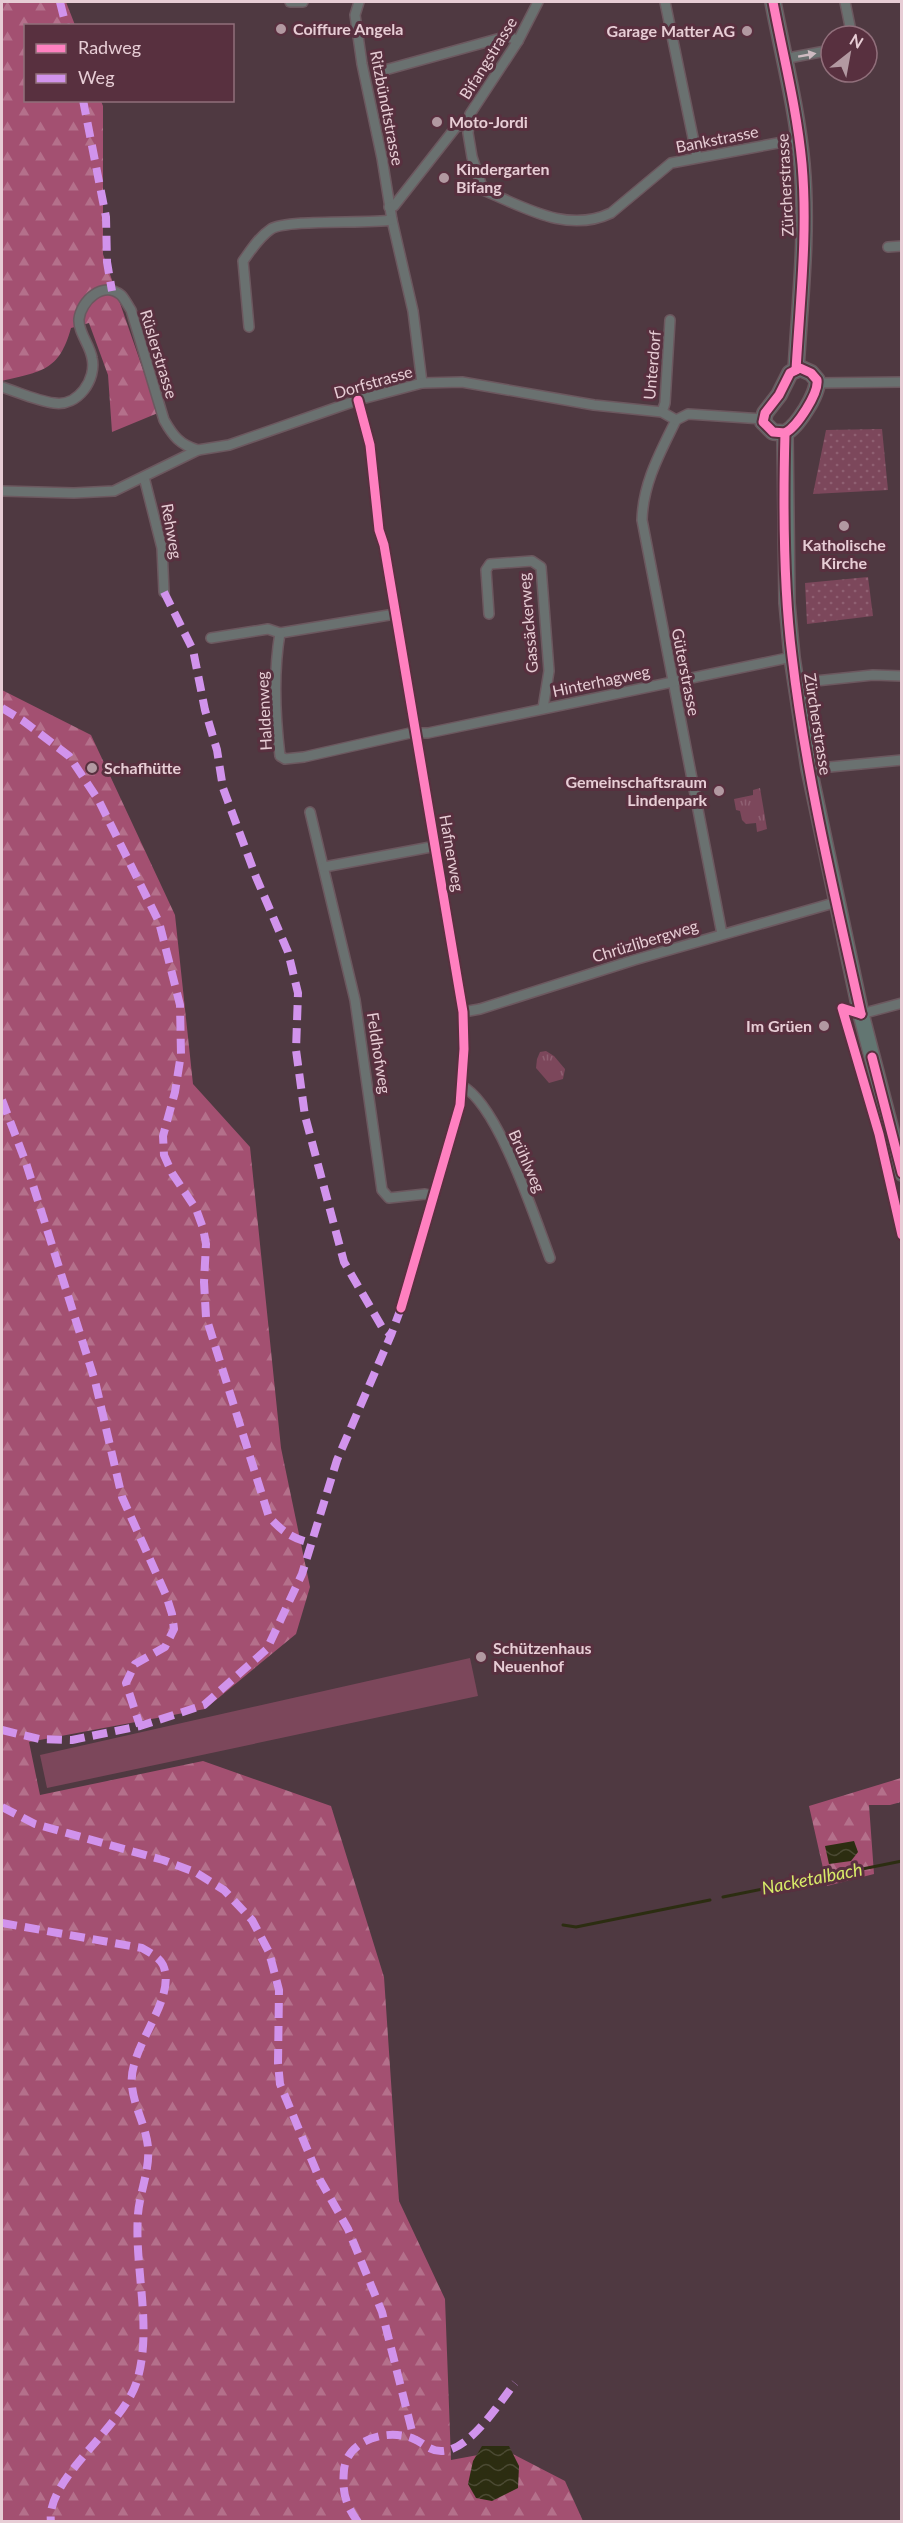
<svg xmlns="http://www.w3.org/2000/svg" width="903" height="2523" font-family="Lato,sans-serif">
<defs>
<pattern id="grass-tufts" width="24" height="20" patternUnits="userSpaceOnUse" patternTransform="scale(1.5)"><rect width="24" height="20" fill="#7c475b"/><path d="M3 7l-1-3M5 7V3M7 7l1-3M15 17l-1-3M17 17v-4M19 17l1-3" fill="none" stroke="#8f6072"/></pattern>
<pattern id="forest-firs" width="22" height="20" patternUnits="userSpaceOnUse" patternTransform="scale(1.5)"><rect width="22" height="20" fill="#a35071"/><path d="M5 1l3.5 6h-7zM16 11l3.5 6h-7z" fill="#b4708b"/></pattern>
<pattern id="garden-dots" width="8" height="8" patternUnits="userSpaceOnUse" patternTransform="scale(1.5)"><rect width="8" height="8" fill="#7c475b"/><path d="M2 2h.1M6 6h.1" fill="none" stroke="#8f6072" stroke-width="1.8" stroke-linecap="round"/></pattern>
<pattern id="water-waves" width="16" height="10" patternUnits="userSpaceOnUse" patternTransform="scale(1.5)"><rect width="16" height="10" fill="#2c2d11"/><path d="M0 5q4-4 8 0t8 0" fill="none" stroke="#4b4a33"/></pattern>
</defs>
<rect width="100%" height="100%" fill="#4f3941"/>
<g fill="url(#grass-tufts)">
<path d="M760 788 767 829 757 832 756 823 746 824 742 820 740 811 736 810 734 799 753 795V790Z"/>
<path d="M546 1051 554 1056 565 1069 563 1079 549 1083 536 1068 537 1059 540 1052Z"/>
</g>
<g fill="url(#forest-firs)">
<path d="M2 2H66L75 25 26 26V100L101 101 103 106V254L158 413 112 432 108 375 89 323 71 328C59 372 41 371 2 381Z"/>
<path d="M2 690 91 735 175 915 193 1084 250 1147 281 1448 310 1587 296 1634 205 1709 29 1742 40 1795 203 1761 331 1806 384 1977 399 2201 445 2299 451 2460 505 2450 565 2481 583 2521H2Z"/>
<path d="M901 1778V1802L890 1805H869L874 1874 827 1886 809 1806Z"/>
</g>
<g fill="url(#garden-dots)">
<path d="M882 429 888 490 813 494 826 430Z"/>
<path d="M868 577 873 616 807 624 805 583Z"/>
</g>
<path fill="#7c475b" d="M470 1658 478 1696 47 1788 40 1755Z"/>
<g fill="url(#water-waves)">
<path d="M854 1841 858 1852 851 1861 829 1864 825 1846Z"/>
<path d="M482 2446H509L519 2466 518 2488 492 2501 476 2498 468 2484 473 2461Z"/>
</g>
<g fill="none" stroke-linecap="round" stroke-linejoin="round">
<g stroke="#2c2d11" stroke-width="3">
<path d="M723 1897 902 1861"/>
<path d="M563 1925 576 1927 710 1900"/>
</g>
<defs>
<g id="minor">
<path d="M290 2H303"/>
<path d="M359 2 355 15 362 64 382 158 392 220 413 311 422 383"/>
<path d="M538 2 518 41 470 114 468 133 472 157 483 190C524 207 567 234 611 213L671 163 799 139"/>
<path d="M665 2 697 157"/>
<path d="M845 2 852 36"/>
<path d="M783 59 831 50"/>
<path d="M385 70 508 36 518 41"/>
<path d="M389 207 394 206 456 127 468 123"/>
<path d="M888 247 902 246"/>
<path d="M249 327 243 261C251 250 259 237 271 229 288 219 365 224 392 220"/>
<path d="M818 383 902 382"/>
<path d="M2 387C18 392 37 401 54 403 78 407 97 379 92 358 90 345 78 332 79 319 81 301 103 280 121 295 125 299 128 306 131 310L164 420C173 436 180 445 198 450"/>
<path d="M358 400 370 445 379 530 384 545 463 1012 464 1049 460 1105 401 1308"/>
<path d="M662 412 665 403 670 320"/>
<path d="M676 420C660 453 643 483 642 520L722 934"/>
<path d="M144 477 162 548 164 592"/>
<path d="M2 491 74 493 114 491 198 450 229 445 358 400 422 383 462 382 594 405 662 412 676 420 688 414 763 419"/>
<path d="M395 614 280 633C273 674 275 715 280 756L285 759 304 757 410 733H428L792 657"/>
<path d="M489 614 486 570 490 564 532 561 541 567 549 671 543 708"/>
<path d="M211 638 268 629 280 633"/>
<path d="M796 683 873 675 902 676"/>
<path d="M809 769 902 760"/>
<path d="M310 812 355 1000 382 1190 389 1198 425 1194 434 1196"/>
<path d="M324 867 436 846"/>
<path d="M463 1012 480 1009 634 960 837 902"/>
<path d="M861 1014 902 1003"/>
<path d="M462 1086C498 1104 535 1218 550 1258"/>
</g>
<g id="primary">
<path d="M773 2C783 55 797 109 802 164 808 232 800 301 796 370"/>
<path d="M800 368 811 373 817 380C819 393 797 427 785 433L773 432 763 422 765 413 779 395 790 373Z"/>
<path d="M785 433 787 603 792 657 809 769 861 1014 902 1173"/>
</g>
</defs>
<use href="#minor" stroke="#6c585f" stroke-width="12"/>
<use href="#primary" stroke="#6c585f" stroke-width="18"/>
<use href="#minor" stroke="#6a7170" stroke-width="9"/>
<use href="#primary" stroke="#637672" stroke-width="15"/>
<g stroke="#d193ec" stroke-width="8" stroke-dasharray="15 8" stroke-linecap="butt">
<path d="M60 2 66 26"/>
<path d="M83 100 106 217 107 262 112 291"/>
<path d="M164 592 193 650 205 710 217 750 223 788 256 877 288 952 298 993 296 1050 305 1116 344 1262 382 1327 391 1335"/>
<path d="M2 708 22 720 69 756 99 801 159 922 180 1005 181 1054 175 1092 163 1136 164 1155 172 1173 196 1209 203 1228 206 1244 204 1282 206 1317 269 1517C282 1531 292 1539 312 1543"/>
<path d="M2 1100 26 1163 95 1381 122 1497 166 1595 172 1614 174 1629 165 1647 135 1664 126 1683 140 1726"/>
<path d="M2 1730 39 1739 72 1740 140 1726 204 1705 267 1649 302 1574 337 1460 391 1335 401 1308"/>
<path d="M2 1807 35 1824 163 1860 195 1872 224 1890 252 1920 269 1952 279 1990 278 2063 280 2084 320 2180 348 2229 382 2312 414 2439"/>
<path d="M2 1923 142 1948C149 1952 159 1957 163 1965 178 1999 127 2048 132 2086 134 2107 146 2126 148 2147 150 2170 140 2191 138 2214 134 2269 153 2327 137 2381 123 2427 45 2479 51 2522"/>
<path d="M358 2522C345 2504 342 2492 344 2470 347 2439 389 2428 414 2439 424 2443 430 2452 443 2451 471 2449 499 2403 515 2383"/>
</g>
<defs>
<g id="cycleway">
<path d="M773 2C783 55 797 109 802 164 808 232 800 301 796 370"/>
<path d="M800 368 811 373 817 380C819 393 797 427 785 433L773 432 763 422 765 413 779 395 790 373Z"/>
<path d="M358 400 370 445 379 530 384 545 463 1012 464 1049 460 1105 401 1308"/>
<path d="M785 433C783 506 783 584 792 656 806 777 835 896 861 1014"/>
<path d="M861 1014 842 1008 879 1134 902 1235"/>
<path d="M872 1057 902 1173"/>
</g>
</defs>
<use href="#cycleway" stroke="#58303f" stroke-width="13"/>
<use href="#cycleway" stroke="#ff80c0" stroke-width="9"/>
</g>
<defs><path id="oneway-solid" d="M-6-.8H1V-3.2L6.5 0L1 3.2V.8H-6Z" transform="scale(1.5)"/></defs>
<use fill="#cebbc1" href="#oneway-solid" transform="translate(807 55) rotate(-10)"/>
<g fill="#b299a1" stroke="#58303f" stroke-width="2">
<circle cx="281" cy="29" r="6"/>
<circle cx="747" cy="31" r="6"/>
<circle cx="437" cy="122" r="6"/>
<circle cx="444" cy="178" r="6"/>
<circle cx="844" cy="526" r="6"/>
<circle cx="92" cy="768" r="6"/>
<circle cx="719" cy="791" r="6"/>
<circle cx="824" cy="1026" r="6"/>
<circle cx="481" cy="1657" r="6"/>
</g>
<g text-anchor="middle" stroke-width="6" stroke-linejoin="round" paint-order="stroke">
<g font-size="16" font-weight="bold" fill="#e7cdd5" stroke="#58303f" text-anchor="start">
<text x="293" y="35">Coiffure Angela</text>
<text x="735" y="37" text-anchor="end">Garage Matter AG</text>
<text x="449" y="128">Moto-Jordi</text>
<text x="456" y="175">Kindergarten<tspan x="456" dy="18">Bifang</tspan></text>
<text x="844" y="551" text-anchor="middle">Katholische<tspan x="844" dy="18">Kirche</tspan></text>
<text x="104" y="774">Schafhütte</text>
<text x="707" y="788" text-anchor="end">Gemeinschaftsraum<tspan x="707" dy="18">Lindenpark</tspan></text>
<text x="812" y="1032" text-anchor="end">Im Grüen</text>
<text x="493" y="1654">Schützenhaus<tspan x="493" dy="18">Neuenhof</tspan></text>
</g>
<g font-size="16" fill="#e7cdd5" stroke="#58303f">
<text transform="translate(488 58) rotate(-58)" y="6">Bifangstrasse</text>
<text transform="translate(387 108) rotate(79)" y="6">Ritzbündtstrasse</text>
<text transform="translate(717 139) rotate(-11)" y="6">Bankstrasse</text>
<text transform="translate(785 185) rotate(-93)" y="6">Zürcherstrasse</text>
<text transform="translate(159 354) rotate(73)" y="6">Rüslerstrasse</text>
<text transform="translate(652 365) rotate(-85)" y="6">Unterdorf</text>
<text transform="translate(373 382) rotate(-16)" y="6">Dorfstrasse</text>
<text transform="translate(172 531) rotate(80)" y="6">Rehweg</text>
<text transform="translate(528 623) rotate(-95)" y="6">Gassäckerweg</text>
<text transform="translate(686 672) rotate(79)" y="6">Güterstrasse</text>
<text transform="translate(601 681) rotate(-12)" y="6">Hinterhagweg</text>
<text transform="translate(264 711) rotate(-93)" y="6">Haldenweg</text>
<text transform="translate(818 724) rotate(81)" y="6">Zürcherstrasse</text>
<text transform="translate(452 853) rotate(80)" y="6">Hafnerweg</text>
<text transform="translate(645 941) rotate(-17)" y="6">Chrüzlibergweg</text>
<text transform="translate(379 1053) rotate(81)" y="6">Feldhofweg</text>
<text transform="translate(527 1161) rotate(66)" y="6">Brühlweg</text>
</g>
<g font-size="18" font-style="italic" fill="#d7ea68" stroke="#58303f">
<text transform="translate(812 1879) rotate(-11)" y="6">Nacketalbach</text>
</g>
</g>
<rect width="903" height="2523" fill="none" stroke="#e7cdd5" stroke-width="6"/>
<rect x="24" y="24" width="210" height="78" fill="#58303f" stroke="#916f7b" stroke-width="1.5"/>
<rect x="36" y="44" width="30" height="9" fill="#ff80c0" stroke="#916f7b" stroke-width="1.5"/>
<text x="78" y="54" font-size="18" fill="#e7cdd5">Radweg</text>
<rect x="36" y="74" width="30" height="9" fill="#d193ec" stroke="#916f7b" stroke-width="1.5"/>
<text x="78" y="84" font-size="18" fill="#e7cdd5">Weg</text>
<g transform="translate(849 54) rotate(31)"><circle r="28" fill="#58303f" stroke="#916f7b" stroke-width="1.5"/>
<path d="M0-4.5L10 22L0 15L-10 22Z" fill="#b299a1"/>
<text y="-9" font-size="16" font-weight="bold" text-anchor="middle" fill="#e7cdd5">N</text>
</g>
</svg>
